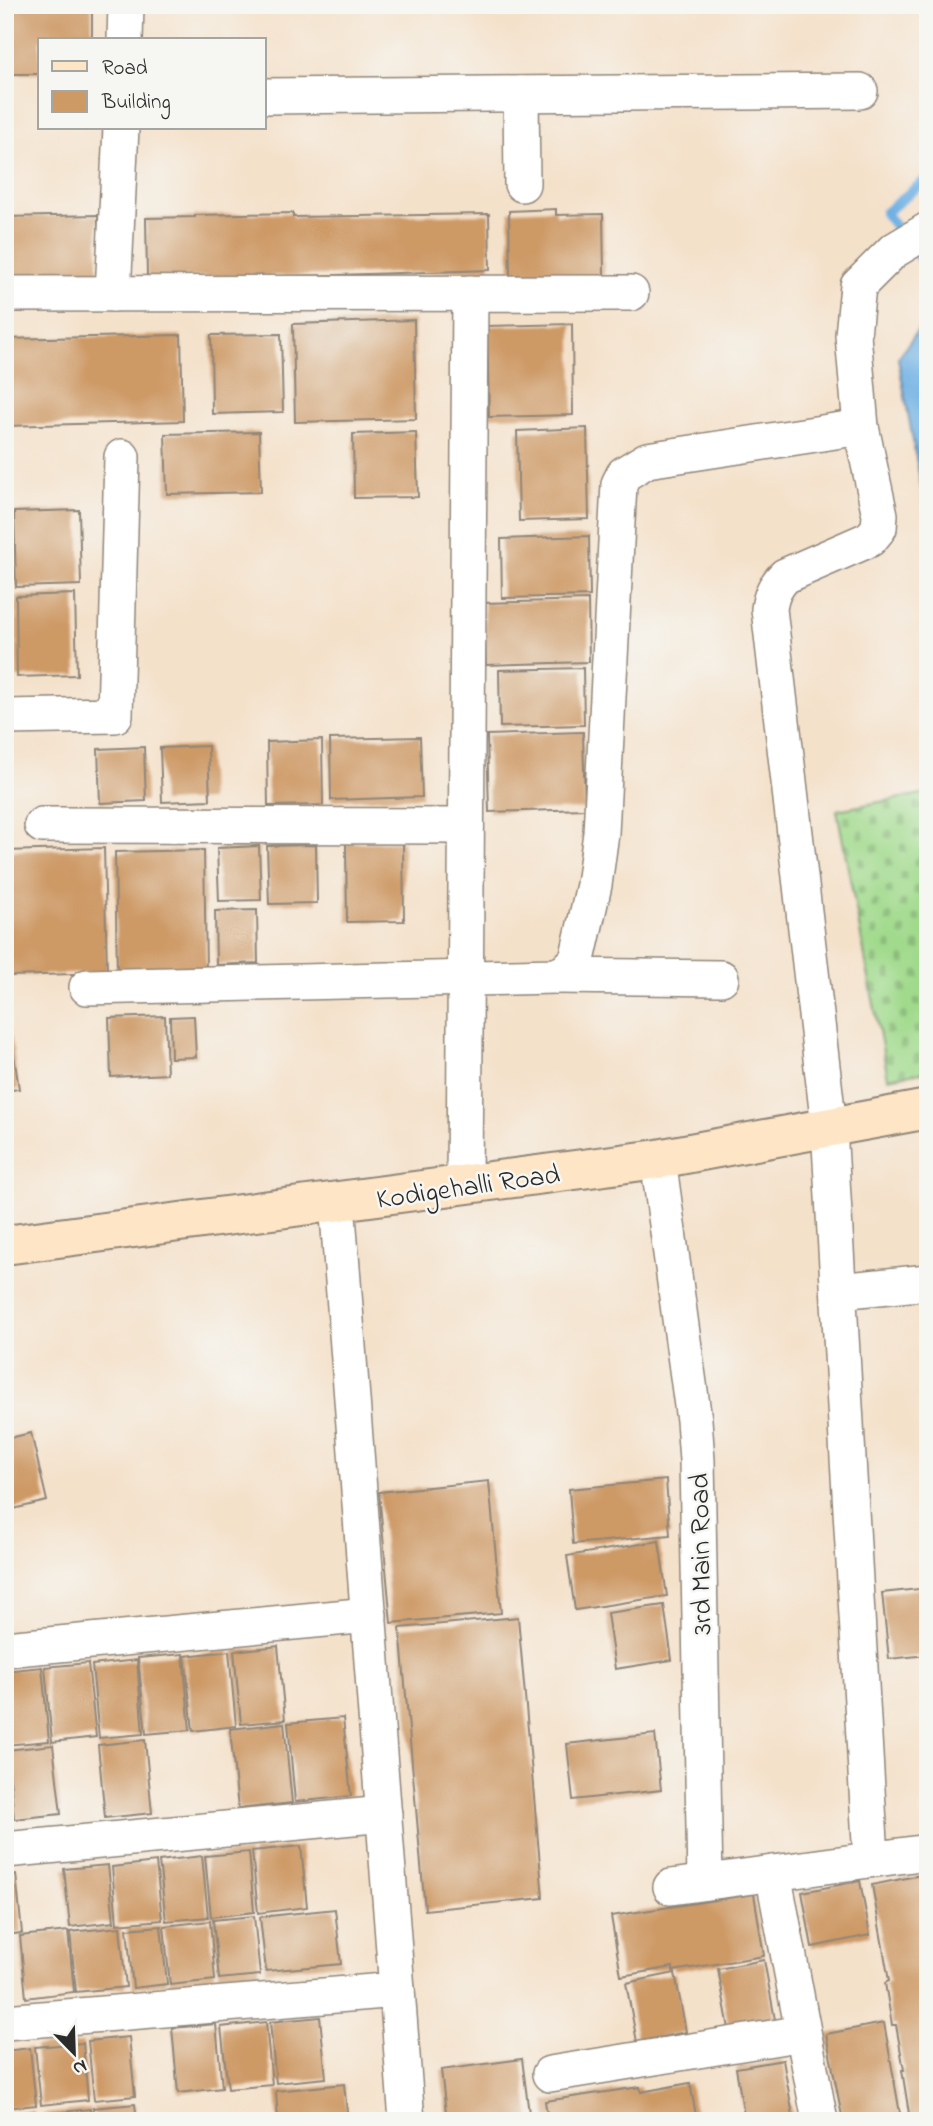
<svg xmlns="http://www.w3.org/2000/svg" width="933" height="2126" font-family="'Indie Flower',sans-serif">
<defs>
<pattern id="cemetery-stones" width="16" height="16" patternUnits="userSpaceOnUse" patternTransform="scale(1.75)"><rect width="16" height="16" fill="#a1da8d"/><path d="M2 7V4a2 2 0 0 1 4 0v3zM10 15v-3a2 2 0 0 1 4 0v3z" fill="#8bbb7a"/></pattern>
</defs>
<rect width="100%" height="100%" fill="#f6f6f2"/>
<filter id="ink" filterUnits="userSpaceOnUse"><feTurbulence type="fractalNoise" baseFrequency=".0143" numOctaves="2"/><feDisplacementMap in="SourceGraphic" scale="14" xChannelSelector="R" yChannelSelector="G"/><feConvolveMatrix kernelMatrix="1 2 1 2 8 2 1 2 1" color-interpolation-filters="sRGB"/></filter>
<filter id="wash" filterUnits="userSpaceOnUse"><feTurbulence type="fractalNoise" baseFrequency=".00686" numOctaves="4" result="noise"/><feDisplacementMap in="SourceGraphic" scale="28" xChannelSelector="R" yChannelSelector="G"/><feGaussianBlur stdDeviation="1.57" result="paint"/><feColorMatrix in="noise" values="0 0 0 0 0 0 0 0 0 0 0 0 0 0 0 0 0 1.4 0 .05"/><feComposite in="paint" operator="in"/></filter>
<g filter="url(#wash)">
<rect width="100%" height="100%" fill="#f4e1ca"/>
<path fill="url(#cemetery-stones)" stroke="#66825c" stroke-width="2" d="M928 793V1071L888 1078 837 810Z"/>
<path fill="#70b1e4" stroke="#4e6e88" stroke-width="2" d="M928 316V524L898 358Z"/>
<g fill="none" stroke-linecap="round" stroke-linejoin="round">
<path stroke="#70b1e4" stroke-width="10" d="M928 178 885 213 928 269"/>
</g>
<g id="blocks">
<g fill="#cd9965">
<path d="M5 5H92V40H40V74H5Z"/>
<path d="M556 209V215L603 214 604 276 510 278 509 211Z"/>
<path d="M293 213V217L489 214 490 270 336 275 147 278 146 218 195 217V215Z"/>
<path d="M98 215V279L5 281V217Z"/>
<path d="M414 320 416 419 295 422 293 324Z"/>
<path d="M572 324 573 415 489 417 487 326Z"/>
<path d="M281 334 283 412 212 414 211 335Z"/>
<path d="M181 335 183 421 5 426V339Z"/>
<path d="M587 428 589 519 519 521 517 431Z"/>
<path d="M259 432 261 492 167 494 165 434Z"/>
<path d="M416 432 418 497 354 498 353 434Z"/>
<path d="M79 510 81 585 16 587 14 512Z"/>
<path d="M589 536 590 596 502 598 501 539Z"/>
<path d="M75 594 77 675 17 677 16 596Z"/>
<path d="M588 600 589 662 486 665 484 603Z"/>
<path d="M583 668 584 725 500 727 499 670Z"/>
<path d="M583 732 585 809 489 812 487 735Z"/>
<path d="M420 737 422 797 331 800 330 739Z"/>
<path d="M322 740 323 805 268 806 267 742Z"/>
<path d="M208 746 210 800 162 802 160 748Z"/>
<path d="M144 747 146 801 100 803 98 749Z"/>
<path d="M403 841 404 921 347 922 346 843Z"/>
<path d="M316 845 317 903 269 904 267 846Z"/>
<path d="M259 846 261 900 219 901 217 848Z"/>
<path d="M104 848 107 973 8 976 6 851Z"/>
<path d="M204 850 206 970 117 973 115 852Z"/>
<path d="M257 910 258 963 216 965 215 911Z"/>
<path d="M165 1016 167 1074 111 1077 109 1018Z"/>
<path d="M194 1016 196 1057 171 1058 170 1017Z"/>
<path d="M11 1036 19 1089 5 1091V1037Z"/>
<path d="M31 1433 47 1501 5 1511V1439Z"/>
<path d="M666 1480 670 1535 573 1544 569 1489Z"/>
<path d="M489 1481 501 1613 391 1623 379 1492Z"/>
<path d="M659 1541 667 1596 575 1610 567 1556Z"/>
<path d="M928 1588V1655L889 1659 882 1593Z"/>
<path d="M664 1605 672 1660 615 1669 607 1613Z"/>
<path d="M518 1617 543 1898 425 1910 400 1628Z"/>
<path d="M278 1646 285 1720 241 1724 234 1651Z"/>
<path d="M229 1651 236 1726 193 1731 185 1656Z"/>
<path d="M183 1654 190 1730 146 1734 138 1658Z"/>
<path d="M137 1660 143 1734 99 1738 92 1665Z"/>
<path d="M88 1663 96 1737 52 1742 45 1667Z"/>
<path d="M42 1667 49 1741 5 1745V1671Z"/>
<path d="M343 1718 351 1796 295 1802 288 1723Z"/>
<path d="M284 1723 292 1803 238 1809 230 1729Z"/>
<path d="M655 1734 661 1790 573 1800 567 1744Z"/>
<path d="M145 1740 152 1813 105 1818 98 1745Z"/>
<path d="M53 1745 61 1814 14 1819 7 1750Z"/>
<path d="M301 1846 307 1907 258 1913 252 1851Z"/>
<path d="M249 1852 254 1912 211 1917 205 1856Z"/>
<path d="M202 1856 208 1917 166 1921 159 1861Z"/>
<path d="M156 1862 162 1920 117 1924 112 1867Z"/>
<path d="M108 1865 114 1922 70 1927 64 1869Z"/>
<path d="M16 1874 22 1933 5 1935V1875Z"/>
<path d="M926 1874 928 1884V2117L910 2120 902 2070H904L896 2025H892L885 1983 889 1981 872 1885Z"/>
<path d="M860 1881 870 1935 812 1947 802 1892Z"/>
<path d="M754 1894 764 1956 673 1971V1967L621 1976 611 1916Z"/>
<path d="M335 1909 341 1964 266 1971 260 1917Z"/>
<path d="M254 1916 260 1975 219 1979 213 1920Z"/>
<path d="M210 1921 215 1980 170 1985 164 1926Z"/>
<path d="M161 1926 167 1984 133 1988 127 1929Z"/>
<path d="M120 1927 126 1987 76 1992 70 1932Z"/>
<path d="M68 1931 74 1992 26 1998 20 1936Z"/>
<path d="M764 1960 776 2025 730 2034 718 1969Z"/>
<path d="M675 1973 686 2032 637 2042 626 1983Z"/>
<path d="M320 2017 326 2078 276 2083 270 2022Z"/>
<path d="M266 2022 272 2085 228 2089 221 2027Z"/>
<path d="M884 2023 901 2119 843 2121 826 2034Z"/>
<path d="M216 2024 222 2088 178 2093 172 2028Z"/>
<path d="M129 2037 135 2096 94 2100 88 2041Z"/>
<path d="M83 2043 88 2100 41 2105 35 2047Z"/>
<path d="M30 2048 36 2105 5 2108V2051Z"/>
<path d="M522 2059 530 2121H447L441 2070Z"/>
<path d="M783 2060 794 2121H745L736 2068Z"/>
<path d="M690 2083 697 2121H548L545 2101 640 2087 641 2092Z"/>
<path d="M344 2084 348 2121H278L276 2091Z"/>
<path d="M135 2104 137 2121H94L93 2108Z"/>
<path d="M90 2109 91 2121H43V2114Z"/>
<path d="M34 2111 35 2121H5V2114Z"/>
</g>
</g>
</g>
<g filter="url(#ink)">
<use href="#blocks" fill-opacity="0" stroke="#90867a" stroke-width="2"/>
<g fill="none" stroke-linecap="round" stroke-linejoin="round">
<defs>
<g id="minor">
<path d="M125 40 126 5"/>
<path d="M521 94 522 184"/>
<path d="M264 96 860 91"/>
<path d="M5 294 631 293"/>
<path d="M113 294 121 128"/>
<path d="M5 717 115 715 122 457"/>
<path d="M42 825 466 826"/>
<path d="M556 976 721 978"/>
<path d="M87 987 556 976 565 972 577 960 594 885 601 833 619 484 624 474 647 460 861 427"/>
<path d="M658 1159 694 1420 697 1460 705 1882"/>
<path d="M464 1185 470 293"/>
<path d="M337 1202 407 2121"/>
<path d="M839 1291 928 1282"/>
<path d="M5 1649 369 1615"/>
<path d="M5 1850 384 1814"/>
<path d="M871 1859 829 1127 769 609C771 595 775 586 785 576L870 539 879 528 880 515 861 427 853 335 858 286 893 251 928 230"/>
<path d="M773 1873 820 2121"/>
<path d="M671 1887 928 1852"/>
<path d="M5 2022 397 1990"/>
<path d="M550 2074 803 2033"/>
</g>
<path id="secondary" d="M5 1245 658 1159 928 1109"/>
</defs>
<use href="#minor" stroke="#90867a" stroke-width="38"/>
<use href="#secondary" stroke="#90867a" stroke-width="42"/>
<use href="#minor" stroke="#fff" stroke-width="35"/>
<use href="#secondary" stroke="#fee5c5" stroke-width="38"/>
</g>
</g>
<g text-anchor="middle" stroke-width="5" stroke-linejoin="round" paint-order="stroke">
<g font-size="28" fill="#2b2b2b" stroke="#f6f6f2">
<text transform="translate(468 1185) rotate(-8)" y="10">Kodigehalli Road</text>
<text transform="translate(699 1554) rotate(-91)" y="10">3rd Main Road</text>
</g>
</g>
<rect width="933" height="2126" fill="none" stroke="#f6f6f2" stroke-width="28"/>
<rect x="38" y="38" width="228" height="91" fill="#f6f6f2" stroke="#a5a5a2" stroke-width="2"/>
<rect x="52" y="61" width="35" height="10" fill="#fee5c5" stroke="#a5a5a2" stroke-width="2"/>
<text x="102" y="74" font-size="21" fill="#2b2b2b">Road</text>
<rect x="52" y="91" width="35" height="21" fill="#cd9965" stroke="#a5a5a2" stroke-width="2"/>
<text x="102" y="108" font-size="21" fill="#2b2b2b">Building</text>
<g transform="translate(74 2053) rotate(157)" stroke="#f6f6f2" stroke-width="5" paint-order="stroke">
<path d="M0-5L12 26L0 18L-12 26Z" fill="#2b2b2b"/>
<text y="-10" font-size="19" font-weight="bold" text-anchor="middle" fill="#2b2b2b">N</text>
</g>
</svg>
